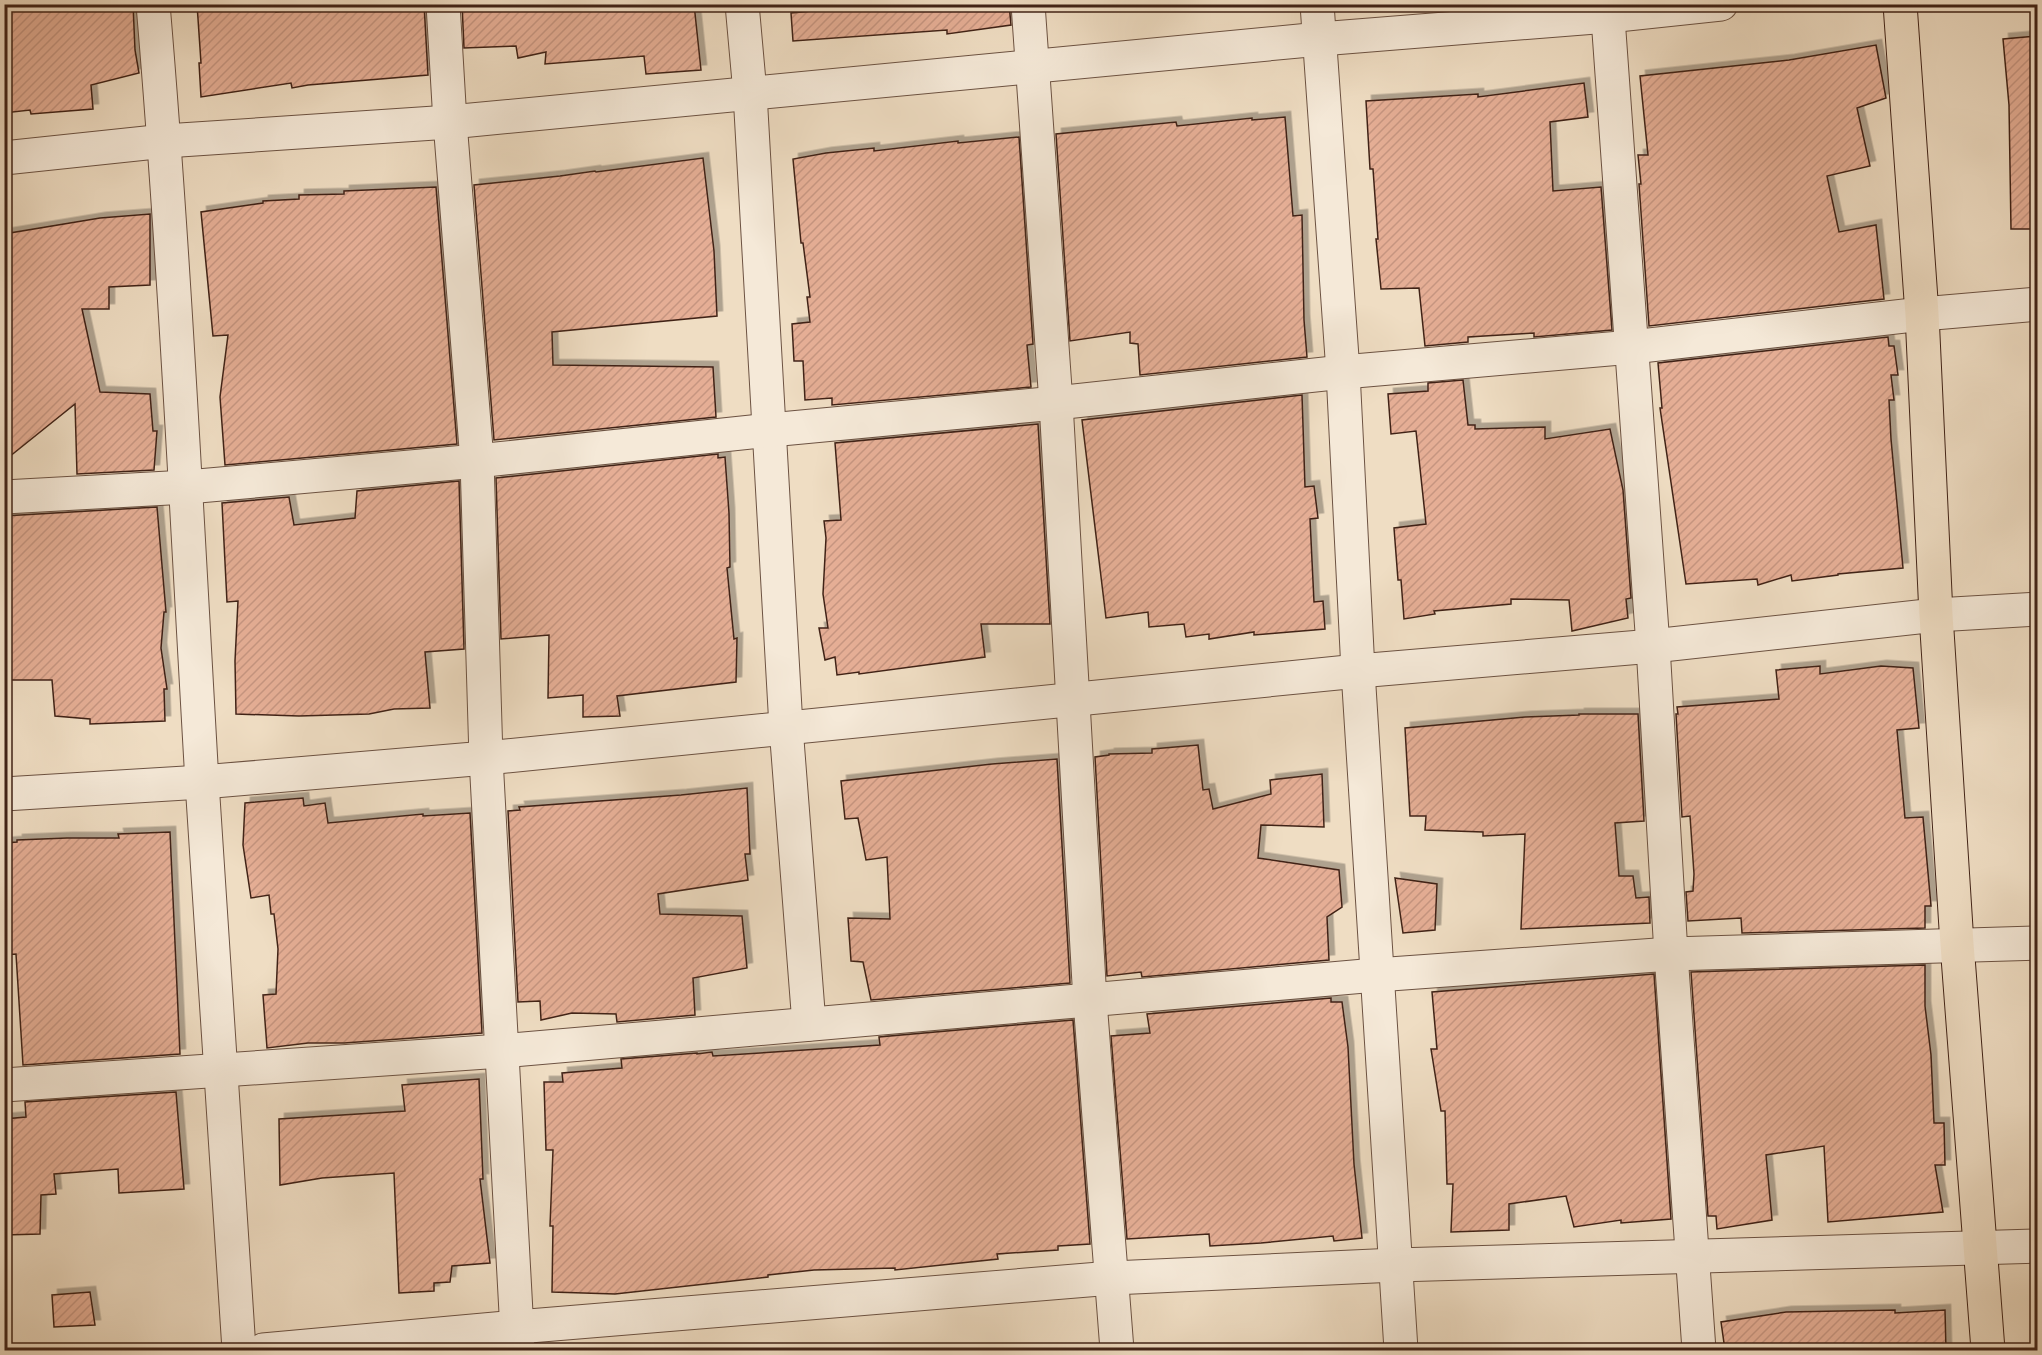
<svg xmlns="http://www.w3.org/2000/svg" width="2042" height="1355" font-family="'IM FELL DW Pica',serif">
<defs>
<pattern id="building-hatch" width="6" height="6" patternUnits="userSpaceOnUse" patternTransform="scale(1.5)"><rect width="6" height="6" fill="#e5ae95"/><path d="M-1 1l2-2M0 6l6-6M5 7l2-2" fill="none" stroke="#c69580"/></pattern>
<filter id="shadow"><feDropShadow dx="5.5" dy="-5.5" stdDeviation="0" flood-color="#0004"/></filter>
</defs>
<rect width="100%" height="100%" fill="#efddc3"/>
<filter id="stains"><feTurbulence type="fractalNoise" baseFrequency=".00333" numOctaves="4"/><feColorMatrix values="0 0 0 0 .2 0 0 0 0 .09 0 0 0 0 .02 0 0 0 .5 -.17"/></filter>
<radialGradient id="worn" r=".72"><stop offset=".6" stop-color="#630" stop-opacity="0"/><stop offset="1" stop-color="#630" stop-opacity=".3"/></radialGradient>
<g fill="url(#building-hatch)" stroke="#412317" stroke-width="1.5" filter="url(#shadow)">
<path d="M4 4H133L135 50 139 73 91 85 93 109 31 114 30 110 4 113Z"/>
<path d="M197 4H275L276 12 331 6V4H424L428 75 308 85 292 88 291 83 201 97 199 63H201Z"/>
<path d="M462 4H478V9L550 4H694L701 70 646 74 644 56 545 64 546 52 518 58 516 46 464 48Z"/>
<path d="M889 4H1009L1011 25 947 34V30L793 41 791 13Z"/>
<path d="M2037 36V229H2011L2009 105 2003 39Z"/>
<path d="M1876 45 1886 98 1857 108 1870 166 1827 176 1839 232 1876 225 1884 299 1649 326 1639 184H1641L1638 155H1648L1640 76 1789 60Z"/>
<path d="M1584 83 1588 117 1550 122 1553 191 1601 187 1612 330 1534 337V333L1468 337V342L1425 346 1419 288 1381 289 1376 239H1378L1373 169H1370L1366 101 1478 94V97Z"/>
<path d="M1285 117 1293 216 1302 215 1304 320 1307 357 1140 375 1138 344 1130 343V332L1070 341 1056 134 1176 122 1177 126 1252 118V120Z"/>
<path d="M1019 137 1033 344 1027 345 1031 387 832 405V398L805 400 803 361H794L792 324 810 322 807 297H810L803 243H801L793 159 826 153 874 148V151L958 141V143Z"/>
<path d="M703 158 714 251 717 316 552 332 553 365 713 367 716 417 494 440 474 185 560 176 595 171 596 172Z"/>
<path d="M436 187 457 444 225 465 220 397 228 335 213 336 201 212 263 203V201L299 199V195L344 194V191Z"/>
<path d="M150 214V285L109 287V309H82L100 392 150 394 153 431H157L154 470 77 474 75 404 4 461V314L9 313 4 265V234L100 218Z"/>
<path d="M1888 337 1889 346H1894L1898 375H1891L1894 400H1889L1891 439 1903 568 1838 574V575L1792 581 1791 575 1758 585 1757 579 1686 584 1660 408H1662L1658 363Z"/>
<path d="M1463 380 1468 425H1475V429L1545 427V439L1610 429 1623 490 1631 598 1626 599 1628 618 1572 631 1569 600 1511 599V604L1434 611 1435 614 1404 619 1401 580H1398L1394 528 1426 524 1416 431 1391 434 1388 394 1428 391V383Z"/>
<path d="M1302 395 1305 487 1314 486 1318 518 1310 519 1314 602 1323 601 1325 629 1254 635V632L1209 639V634L1186 637 1184 624 1149 627 1148 612 1106 618 1082 420Z"/>
<path d="M1038 424 1050 624H981L985 657 859 674V672L837 675 835 657 825 660 819 628H828L823 594 826 538 824 521 841 520 835 443Z"/>
<path d="M718 454V458L725 457 729 513 730 567 727 568 734 639 737 638 736 682 617 696 620 716 583 717V695L548 698 549 635 501 639 496 478Z"/>
<path d="M459 481 464 649 425 652 430 708 394 709 369 714 299 716 236 714 235 661 238 601 227 602 222 503 289 497 294 525 355 518 357 491Z"/>
<path d="M157 507 166 612H164L161 648 167 689H164L165 721 90 724V719L55 716 52 680H4V516Z"/>
<path d="M1820 666V674L1881 666 1913 668 1919 728 1897 730 1905 818 1923 817 1931 906H1925V928L1742 933 1741 918 1688 921 1686 892 1693 891 1694 874 1690 816 1682 817 1676 714H1678L1677 707 1779 699 1776 670Z"/>
<path d="M1579 714H1638L1644 821 1615 823 1619 876H1633L1636 898 1649 897 1650 923 1521 929 1525 834 1483 836V832L1425 830 1426 816H1410L1405 728 1525 717 1579 715Z"/>
<path d="M1198 745 1203 790 1209 789 1213 809 1271 794 1270 780 1322 774 1324 827 1261 825 1258 858 1339 870 1342 907 1327 917 1329 960 1142 977 1141 972 1107 976 1095 757 1109 755V754L1152 753V749Z"/>
<path d="M1057 759 1070 983 871 1000 863 962 851 961 848 918 890 919 887 857 866 860 858 818 845 819 841 781 992 764Z"/>
<path d="M747 788 750 854H745L748 880 658 894 660 914 742 916 747 968 693 978 695 1015 617 1022 616 1014 572 1013 541 1020 540 1001 518 1002 508 811 520 810 519 807 681 795Z"/>
<path d="M303 798 304 806 325 803 328 823 423 814V816L470 813 482 1033 344 1043H308L267 1048 263 995 276 994 278 949 274 914H271L269 895 251 898 243 845 245 803Z"/>
<path d="M170 832 180 1054 23 1065 16 954 4 955V843L17 842V840L67 838H119L118 834Z"/>
<path d="M1395 878 1437 884 1435 930 1403 933Z"/>
<path d="M1925 965V1006L1931 1055 1934 1123H1944L1945 1165H1935L1943 1212 1828 1222 1824 1146 1766 1155 1772 1220 1717 1229 1716 1216H1708L1691 972Z"/>
<path d="M1654 974 1671 1219 1621 1223V1220L1574 1227 1566 1196 1509 1204V1230L1451 1232 1453 1184H1447L1445 1111H1441L1431 1049H1437L1432 992Z"/>
<path d="M1331 998V1002H1342L1348 1047 1354 1164 1362 1238 1334 1241 1333 1236 1261 1243 1210 1246 1209 1234 1127 1239 1111 1036 1150 1033 1147 1014Z"/>
<path d="M1073 1020 1090 1244 1058 1246V1250L997 1254 998 1259 895 1270V1268L814 1270 768 1275V1277L615 1294 552 1292 553 1226H550L553 1150H546L544 1082H563L562 1073 622 1068 621 1059 697 1053V1054L712 1052 713 1056 880 1045 879 1037Z"/>
<path d="M479 1079 483 1179H480L490 1263 452 1266 450 1282 434 1283V1291L399 1293 394 1173 322 1178 280 1185 279 1119 405 1111 402 1085Z"/>
<path d="M176 1092 184 1189 119 1193 118 1169 54 1174 56 1194 41 1195 40 1234 4 1235V1119L26 1117 25 1102Z"/>
<path d="M90 1292 95 1325 54 1327 52 1295Z"/>
<path d="M1895 1310V1313L1945 1310 1946 1350H1725L1721 1322 1786 1312Z"/>
</g>
<g fill="none" stroke-linecap="round" stroke-linejoin="round">
<defs>
<g id="minor">
<path d="M153 4C175 263 187 523 202 782 213 972 226 1161 239 1350"/>
<path d="M443 4 450 122 477 461 486 758 518 1350"/>
<path d="M742 4 750 93 786 727 809 1024"/>
<path d="M1028 4 1056 403 1090 1001 1117 1350"/>
<path d="M1317 4 1343 372 1358 671 1401 1350"/>
<path d="M1607 4 1653 646 1671 954 1699 1350"/>
<path d="M4 158 165 141 450 122 1320 39 1608 16 1721 4"/>
<path d="M4 497 187 487 477 461 770 430 1056 403 1343 372 1632 347 1922 314 2038 304"/>
<path d="M4 794 202 782 486 758 1358 671 1653 646 1936 615 2038 609"/>
<path d="M4 1085 501 1051 1376 975 1671 954 2038 943"/>
<path d="M263 1350 517 1327 1112 1278 1396 1265 2038 1246"/>
</g>
<path id="primary" d="M1900 4 1922 314 1936 615 1957 944 1988 1350"/>
</defs>
<use href="#minor" stroke="#6c5242" stroke-width="35"/>
<use href="#primary" stroke="#412317" stroke-width="35"/>
<use href="#minor" stroke="#f5e9d8" stroke-width="33"/>
<use href="#primary" stroke="#efddc3" stroke-width="33"/>
</g>
<rect width="2042" height="1355" fill="none" stroke="#efddc3" stroke-width="24"/>
<rect x="6" y="6" width="2030" height="1343" fill="none" stroke="#412317" stroke-width="3"/>
<rect x="12" y="12" width="2018" height="1331" fill="none" stroke="#412317" stroke-width="1.5"/>
<rect width="100%" height="100%" filter="url(#stains)"/>
<rect width="100%" height="100%" fill="url(#worn)"/>
</svg>
